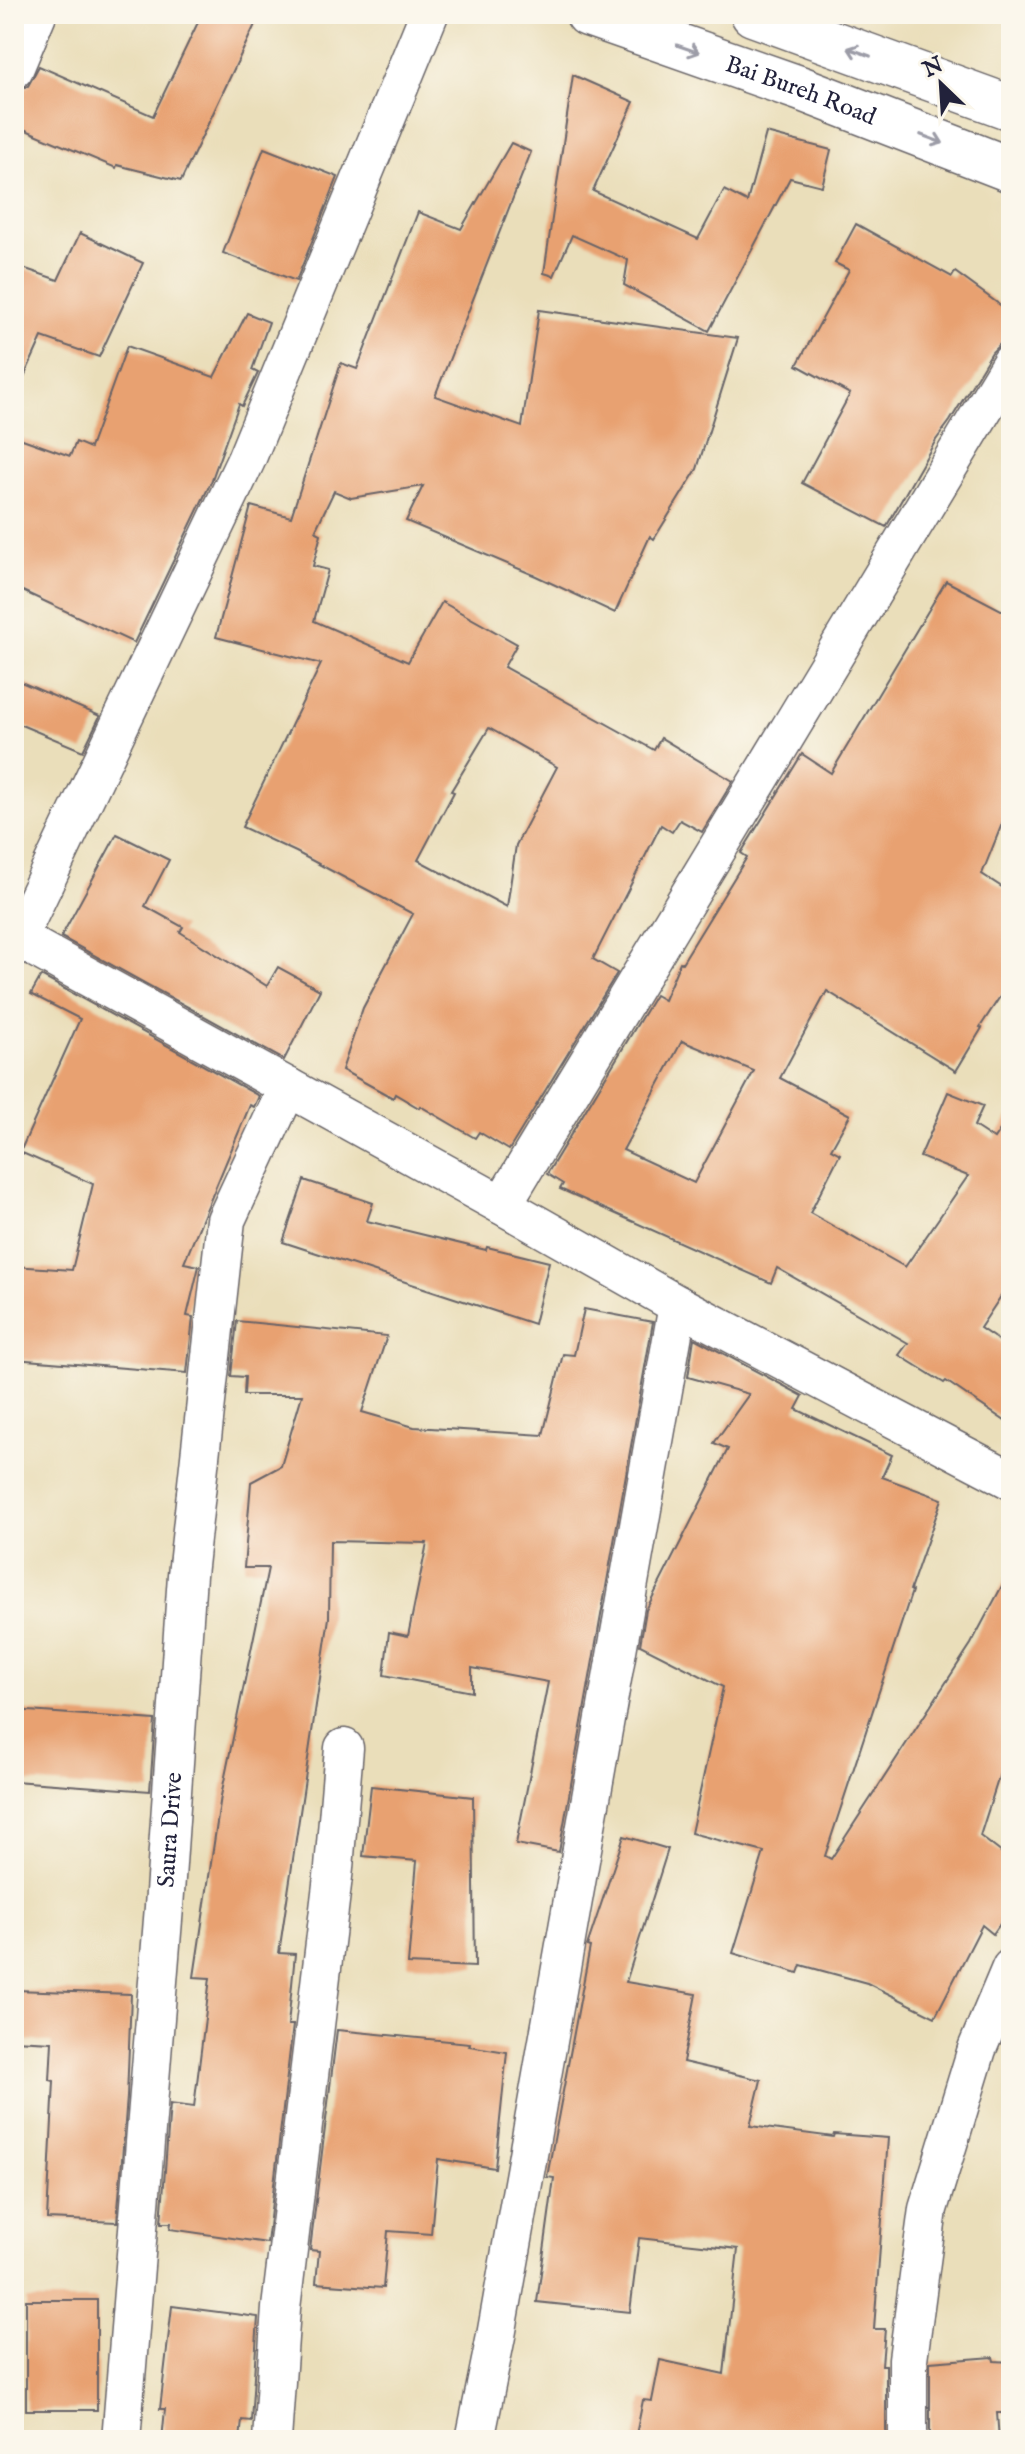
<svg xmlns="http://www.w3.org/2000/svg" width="1025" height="2454" font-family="'IM FELL English',serif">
<rect width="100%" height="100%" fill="#fbf7ec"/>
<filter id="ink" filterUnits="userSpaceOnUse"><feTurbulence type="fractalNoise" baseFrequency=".0125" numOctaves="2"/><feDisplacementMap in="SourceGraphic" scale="16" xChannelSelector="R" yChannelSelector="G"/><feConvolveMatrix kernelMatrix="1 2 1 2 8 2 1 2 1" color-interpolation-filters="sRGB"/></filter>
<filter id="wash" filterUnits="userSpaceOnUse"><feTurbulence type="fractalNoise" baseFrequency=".006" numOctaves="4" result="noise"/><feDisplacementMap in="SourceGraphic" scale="32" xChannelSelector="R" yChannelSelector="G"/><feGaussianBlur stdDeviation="1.8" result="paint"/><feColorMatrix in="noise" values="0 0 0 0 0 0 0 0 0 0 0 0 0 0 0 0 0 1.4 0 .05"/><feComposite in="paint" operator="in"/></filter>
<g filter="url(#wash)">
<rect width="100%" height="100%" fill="#eadeba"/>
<g id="blocks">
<g fill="#e8a171" fill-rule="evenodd">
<path d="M202 14H260L181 181 117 165 116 168 14 125V91L28 86 39 66 153 116Z"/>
<path d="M573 75 634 102 593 191 698 239 724 190 747 202 766 133 831 150 822 186 790 178 709 331 624 285 628 260 572 235 554 276 544 273Z"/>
<path d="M511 143 531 152 435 396 522 427 539 310 738 338 697 469 654 539 650 536 615 613 536 576 406 521 423 486 351 498 334 491 315 531 321 534 313 566 328 570 314 621 408 662 442 602 517 644 504 667 654 750 661 738 733 781 702 832 680 820 672 832 661 825 593 959 617 973 509 1150 479 1132 475 1138 420 1106 419 1108 395 1094 393 1098 342 1070 363 1008 413 914 296 852 242 827 321 664 216 637 251 506 291 517 341 363 357 369 418 212 461 229ZM489 728 557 767 516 845 507 907 418 860 454 792 451 791Z"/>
<path d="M264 148 338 177 296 281 223 253Z"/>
<path d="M856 224 952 277 955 272 1011 313V339L1000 344 992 352 950 421 936 440 886 527 802 483 850 394 797 365 849 270 835 263Z"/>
<path d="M80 233 143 263 99 357 42 337 14 399V265L58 280Z"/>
<path d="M247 313 269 322 252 370 258 373 242 406 239 404 211 482 134 643 14 587V436L70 456 76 442 90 448 127 346 214 377Z"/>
<path d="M946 581 1011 615V801L982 874 1011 893V980L980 1027 982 1028 956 1071 827 991 780 1078 850 1115 831 1149 840 1154 810 1213 905 1267 968 1176 920 1157 948 1092 983 1106 974 1126 994 1139 1011 1113V1281L980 1328 1011 1349V1425L946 1381 944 1383 899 1355 908 1343 777 1268 771 1283 560 1189 563 1184 547 1174 655 995 664 1000 680 962 682 963 747 857 741 853 802 754 831 773ZM682 1041 754 1071 694 1183 623 1150Z"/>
<path d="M14 679 100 716 83 751 14 722Z"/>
<path d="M117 834 169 860 145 906 183 927 180 932 267 986 278 967 320 990 284 1060 61 937Z"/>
<path d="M41 976 259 1096 254 1107 250 1105 184 1263 199 1266 187 1316 193 1317 187 1373 14 1359V1266L72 1270 93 1184 20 1152 80 1019 31 994Z"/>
<path d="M304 1180 373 1203 367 1221 486 1250 487 1247 549 1262 534 1324 283 1242Z"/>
<path d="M584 1309 653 1322 559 1852 516 1844 548 1682 472 1668V1692L384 1675 389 1632 408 1636 427 1543 330 1541 329 1618 279 1953 295 1954 288 2025H293L267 2243 170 2229 171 2223H161L170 2104 194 2107 210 1978 194 1977 221 1796 268 1568H244L251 1482 281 1466 302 1395H244L245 1377 231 1376 237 1321 387 1336 362 1412 414 1427 543 1435 563 1354 574 1355Z"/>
<path d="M694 1338 803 1396 796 1409 892 1455 882 1477 942 1499 910 1590 912 1591 825 1856 831 1859 971 1644 1011 1569V1739L980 1836 1011 1860V1908L993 1934 982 1925 935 2017 867 1983 801 1965 798 1973 733 1953 764 1852 691 1833 723 1687 640 1645 646 1610 728 1449 714 1443 749 1394 688 1377Z"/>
<path d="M14 1710 155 1720 150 1791 14 1781Z"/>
<path d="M371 1786 473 1797 475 1967 408 1964 417 1861 363 1856Z"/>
<path d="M624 1836 668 1849 626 1982 696 1994 683 2062 761 2080 750 2126 833 2137 834 2134 888 2138 874 2329H885L882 2365H886V2440H635L643 2400 652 2401 660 2360 724 2374 738 2249 639 2238 630 2312 537 2302 554 2178 547 2177 590 1947 587 1946Z"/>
<path d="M14 1990 131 1994 127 2097 117 2222 47 2219 54 2081 50 2080 52 2042 14 2040Z"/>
<path d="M337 2030 470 2043 469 2046 507 2052 495 2168 438 2159 431 2234 388 2231 383 2288 316 2283 319 2251 310 2250Z"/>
<rect x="26" y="2300" width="71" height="110"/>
<path d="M172 2306 258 2317 251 2421 242 2420 240 2440H162L165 2409H160Z"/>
<path d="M993 2357 994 2361 1011 2362V2413H997L999 2440H930V2362Z"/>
</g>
</g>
</g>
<g filter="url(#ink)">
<use href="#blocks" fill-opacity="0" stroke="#686467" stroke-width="2"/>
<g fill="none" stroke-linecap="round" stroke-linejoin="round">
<defs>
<g id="minor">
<path d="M14 69 37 14"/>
<path d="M14 936 502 1205 678 1305 1011 1480"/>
<path d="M18 938 246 460 429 14"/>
<path d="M502 1205 1011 363"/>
<path id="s1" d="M121 2440 164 1907 187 1575 226 1220 288 1087"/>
<path d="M272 2440 281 2308 334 1868 344 1748"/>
<path d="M475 2440 496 2336 678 1305"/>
<path d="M908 2440V2359L928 2209 977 2049 1011 1968"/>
</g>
<g id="trunk">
<path id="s2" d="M588 14 802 89 1011 170"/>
<path d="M753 14 1011 108"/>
</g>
</defs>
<use href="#minor" stroke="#686467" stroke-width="41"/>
<use href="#trunk" stroke="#686467" stroke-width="47"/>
<use href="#minor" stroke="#fff" stroke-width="38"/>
<use href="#trunk" stroke="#fff" stroke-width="44"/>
</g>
<defs><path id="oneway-shaft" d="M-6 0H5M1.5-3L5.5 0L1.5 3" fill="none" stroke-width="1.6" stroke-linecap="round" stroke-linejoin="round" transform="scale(2)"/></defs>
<g stroke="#9c9ca7">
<use href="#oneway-shaft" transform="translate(688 49) rotate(19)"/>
<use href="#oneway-shaft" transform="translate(859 52) rotate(-160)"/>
<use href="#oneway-shaft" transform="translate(932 139) rotate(21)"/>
</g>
</g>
<g text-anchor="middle" stroke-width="6" stroke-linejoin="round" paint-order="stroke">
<g font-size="24" fill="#22223b" stroke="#fbf7ec">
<text dy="8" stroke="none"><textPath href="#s2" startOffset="226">Bai Bureh Road</textPath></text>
<text dy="8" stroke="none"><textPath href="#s1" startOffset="612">Saura Drive</textPath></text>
</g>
</g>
<rect width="1025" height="2454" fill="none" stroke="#fbf7ec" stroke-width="48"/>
<g transform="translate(941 84) rotate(335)" stroke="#fbf7ec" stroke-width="6" paint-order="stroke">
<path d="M0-6L14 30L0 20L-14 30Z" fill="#22223b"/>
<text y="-12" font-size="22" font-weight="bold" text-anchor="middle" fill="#22223b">N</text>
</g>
</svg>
